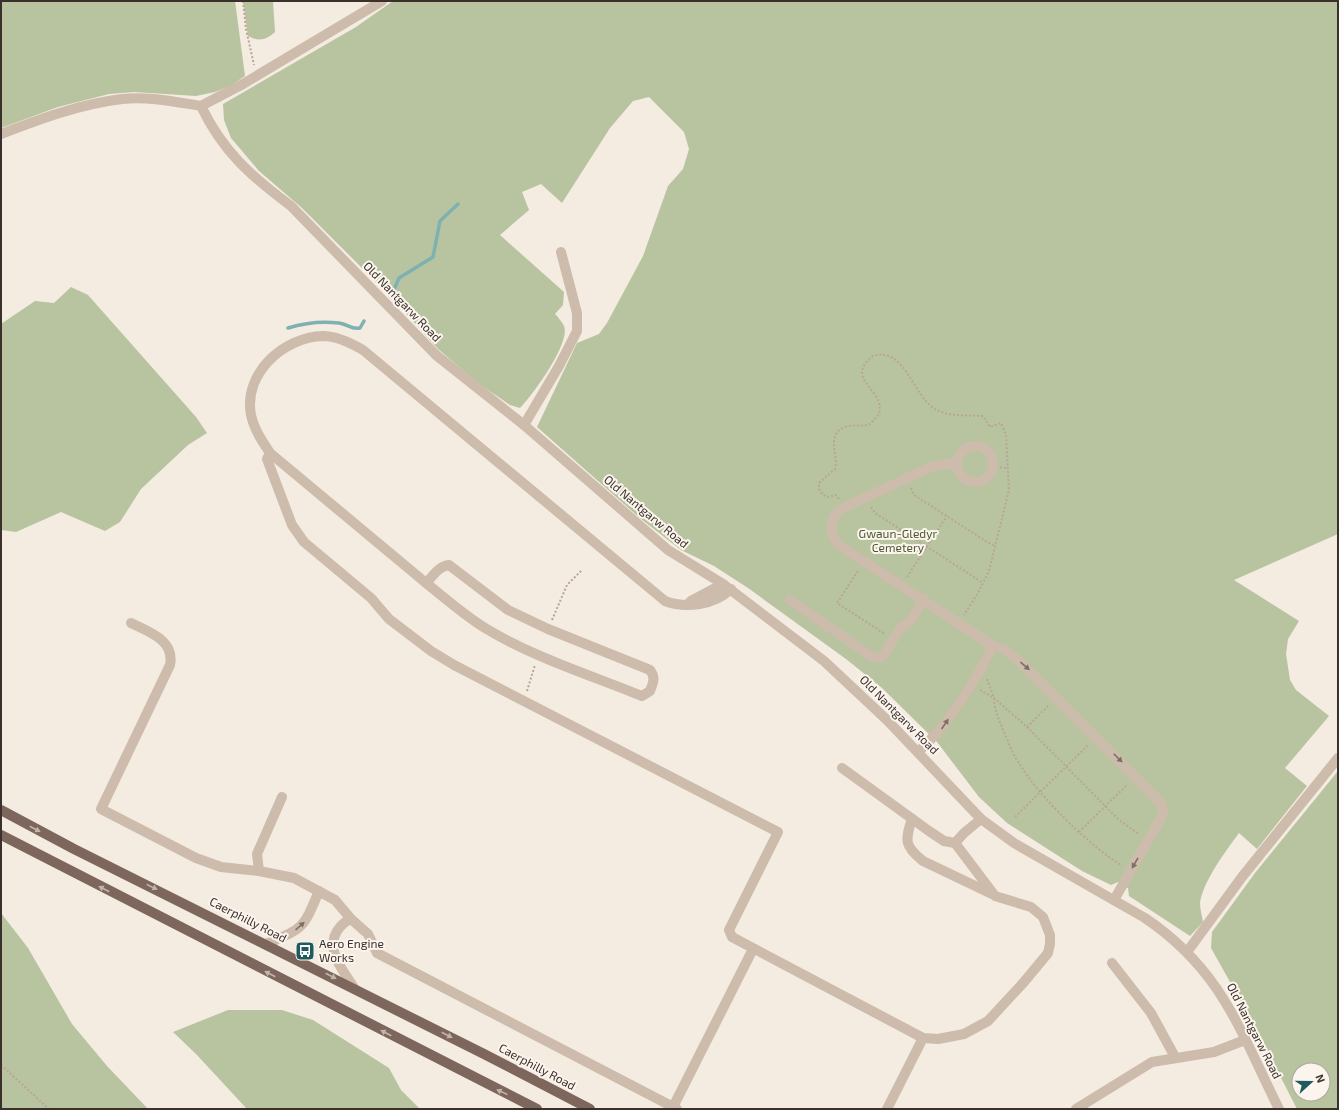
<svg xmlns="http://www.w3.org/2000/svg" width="1339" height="1110" font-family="'Exo 2',sans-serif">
<rect width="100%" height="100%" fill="#f4ebe1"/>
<g fill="#b8c4a0" fill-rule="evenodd">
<path d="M1 1H235L245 76 230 86 215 92 196 96 134 92 109 94 58 107 1 128Z"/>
<path d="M243 1H273L275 32C266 40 259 42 248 36Z"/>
<path d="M393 1H1338V534L1234 580 1299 621 1288 639 1286 654 1290 680 1296 690 1329 716 1285 768 1307 786 1257 849 1239 833C1226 851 1203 881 1200 903 1200 909 1202 916 1203 922L1190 936 1129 896 1128 888 1118 882 1111 885 1082 871 1007 823 979 797 937 742 882 688 846 659 748 588 714 566 681 550 641 519 537 427 577 343 599 334 607 323 643 256 668 186 683 169 689 149 684 132 649 97 633 101 610 128 562 203 541 184 522 192 529 210 500 235 564 292 563 305 555 314C558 317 562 322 564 326 571 343 532 396 520 408L510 405 478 383 438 349 391 297 302 208 259 171 231 138 224 120 223 104 356 27Z"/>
<path d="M71 287 88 295 196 417 207 433 188 445 141 489 120 522 105 531 61 512 16 532 1 530V324L35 301 54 303Z"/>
<path d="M1338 771V1109H1297L1252 1021 1211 948 1212 932 1255 873ZM1299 1070H1323V1094H1299Z"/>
<path d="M1 913 28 948 72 1024 107 1066 148 1109H1Z"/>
<path d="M228 1010H282L313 1020 389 1068 401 1090 420 1109H247L196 1054 173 1032Z"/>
</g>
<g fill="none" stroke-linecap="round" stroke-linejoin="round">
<g stroke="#7fb0b2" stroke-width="3.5">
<path d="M391 297 399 278 433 257 440 221 458 204"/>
<path d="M288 328C304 323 323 321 339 323 348 324 351 330 360 328L364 321"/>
</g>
<g stroke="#b9a596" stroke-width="2" stroke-dasharray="2 2" stroke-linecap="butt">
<path d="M243 1 246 29 254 65"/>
<path d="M992 467 1008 468"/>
<path d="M911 488 914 495 987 542 996 546"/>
<path d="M839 499 836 495 829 497 823 495 819 489V483L835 469C839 455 825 435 845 427 853 424 862 427 870 424L879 414C880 410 880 406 879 402 873 386 848 375 873 356 905 346 912 395 935 409 948 417 968 415 983 416L990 427 1001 423 1006 435 1009 490 989 571 978 593 964 615"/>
<path d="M871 507 875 513 983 583"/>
<path d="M858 571 837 603 885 634"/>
<path d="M907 577 947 516"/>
<path d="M552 620 567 585 582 570"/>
<path d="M987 679 994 698 1027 727 1119 820 1139 834"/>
<path d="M980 690 994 698C994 710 999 719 1003 730 1008 741 1012 753 1019 763 1039 797 1089 845 1122 866"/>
<path d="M527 691 535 665"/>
<path d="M1027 727 1049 705"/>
<path d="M1015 817 1088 745"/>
<path d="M1079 832 1128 784"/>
<path d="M1 1065 49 1109"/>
</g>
<g stroke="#cdbbac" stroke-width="10">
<path d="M201 106 243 84 382 1"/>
<path d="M1 134C40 119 80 104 122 99 148 96 176 102 201 106 223 152 251 176 291 206L436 355 524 425 668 550 723 584 824 661 887 720 981 819 1014 843 1145 918C1222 970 1240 1031 1279 1109"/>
<path d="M524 425 559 366 577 331V313L561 252"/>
<circle cx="975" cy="464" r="18"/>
<path d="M270 453 267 459 292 525 304 542 371 598 389 619 431 651 454 665 778 832 729 930 732 937 923 1038 938 1039 964 1034 988 1021 1024 982 1048 953 1050 944V935L1043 917 1031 907 995 896 955 843 964 833 981 819"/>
<path d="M957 463 933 466 841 509C829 519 828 533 839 545L993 646 1004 649 1018 660 1160 802 1163 810 1162 816 1114 900"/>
<path d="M426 583C445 598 464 615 485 628 533 657 590 675 642 696L650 691C653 683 656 678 650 670L548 629 508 610 449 565C439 566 433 576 426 583L270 453C262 441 254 429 251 415 243 373 284 337 323 336 337 336 351 343 363 350L665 601C686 609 714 605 731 589"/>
<path d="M790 600 871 656 879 658 884 655 901 627 909 623 924 599"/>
<path d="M687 605 691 601 723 584"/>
<path d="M131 623C149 632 175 640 170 665L101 809 196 858 221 867 259 871 294 878 335 900 351 919 368 934 377 953 677 1109"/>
<path d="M918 752C950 723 973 684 993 646"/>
<path d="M842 768 929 831 944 841 955 843"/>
<path d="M912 819C905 840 904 846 923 861L992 894"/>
<path d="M259 871 257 854 282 797"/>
<path d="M351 919C345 921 341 925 337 931 325 951 344 971 354 988"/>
<path d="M266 944C304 928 303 929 319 891"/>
<path d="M1187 952 1242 877 1338 758"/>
<path d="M1112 963 1151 1013 1175 1057"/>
<path d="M673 1107 753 949"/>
<path d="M887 1109 923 1038"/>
<path d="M1076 1109 1152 1062 1214 1052 1245 1040"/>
</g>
<g stroke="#7d675c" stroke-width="10">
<path d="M1 810 74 849 484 1054 590 1109"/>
<path d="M1 835 537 1109"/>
</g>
</g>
<defs><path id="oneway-solid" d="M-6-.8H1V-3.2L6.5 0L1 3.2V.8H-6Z"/></defs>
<g fill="#7d6f65">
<use href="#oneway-solid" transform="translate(1025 666) rotate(41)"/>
<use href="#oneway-solid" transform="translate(945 724) rotate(-56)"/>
<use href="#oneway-solid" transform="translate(1118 758) rotate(45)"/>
<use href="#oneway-solid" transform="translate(1135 863) rotate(120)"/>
<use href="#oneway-solid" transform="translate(300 926) rotate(-42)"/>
</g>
<g fill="#c2b5ac">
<use href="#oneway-solid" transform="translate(35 829) rotate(28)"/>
<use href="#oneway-solid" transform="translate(152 887) rotate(26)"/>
<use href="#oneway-solid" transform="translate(104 889) rotate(-153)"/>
<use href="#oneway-solid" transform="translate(270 974) rotate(-153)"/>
<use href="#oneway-solid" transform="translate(331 976) rotate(27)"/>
<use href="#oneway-solid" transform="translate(386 1033) rotate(-153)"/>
<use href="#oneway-solid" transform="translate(447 1035) rotate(27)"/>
<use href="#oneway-solid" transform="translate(502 1092) rotate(-154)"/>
</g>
<defs>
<symbol id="bus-square" viewBox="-11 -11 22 22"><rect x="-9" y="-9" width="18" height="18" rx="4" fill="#1f5a5e" stroke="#fbf5ee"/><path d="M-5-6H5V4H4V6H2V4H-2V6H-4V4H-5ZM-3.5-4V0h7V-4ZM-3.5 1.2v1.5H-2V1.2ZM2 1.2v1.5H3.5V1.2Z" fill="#fff"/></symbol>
</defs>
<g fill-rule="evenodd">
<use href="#bus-square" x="294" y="940" width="22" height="22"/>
</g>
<g text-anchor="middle" stroke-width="4" stroke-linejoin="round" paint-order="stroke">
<g font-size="12" fill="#3b302b" stroke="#fbf5ee">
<text transform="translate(402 302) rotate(46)" y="4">Old Nantgarw Road</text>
<text transform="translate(646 512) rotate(40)" y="4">Old Nantgarw Road</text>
<text transform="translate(899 715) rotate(45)" y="4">Old Nantgarw Road</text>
<text transform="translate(248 920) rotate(27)" y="4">Caerphilly Road</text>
<text transform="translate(1254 1031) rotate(63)" y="4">Old Nantgarw Road</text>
<text transform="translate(537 1067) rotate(28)" y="4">Caerphilly Road</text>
</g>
<g font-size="12" fill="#4a5a2e" stroke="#fbf5ee">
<text x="898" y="538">Gwaun-Gledyr<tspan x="898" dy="14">Cemetery</tspan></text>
</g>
<g font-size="12" fill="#3b302b" stroke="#fbf5ee" text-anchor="start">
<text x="319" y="948">Aero Engine<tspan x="319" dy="14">Works</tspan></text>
</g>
</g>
<rect width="1339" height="1110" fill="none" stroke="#3b302b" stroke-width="4"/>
<g transform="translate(1311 1082) rotate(69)"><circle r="19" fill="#fbf5ee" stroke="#aea6a0"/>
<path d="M0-3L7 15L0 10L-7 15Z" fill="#1f5a5e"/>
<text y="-6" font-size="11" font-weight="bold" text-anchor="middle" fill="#3b302b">N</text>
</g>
</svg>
